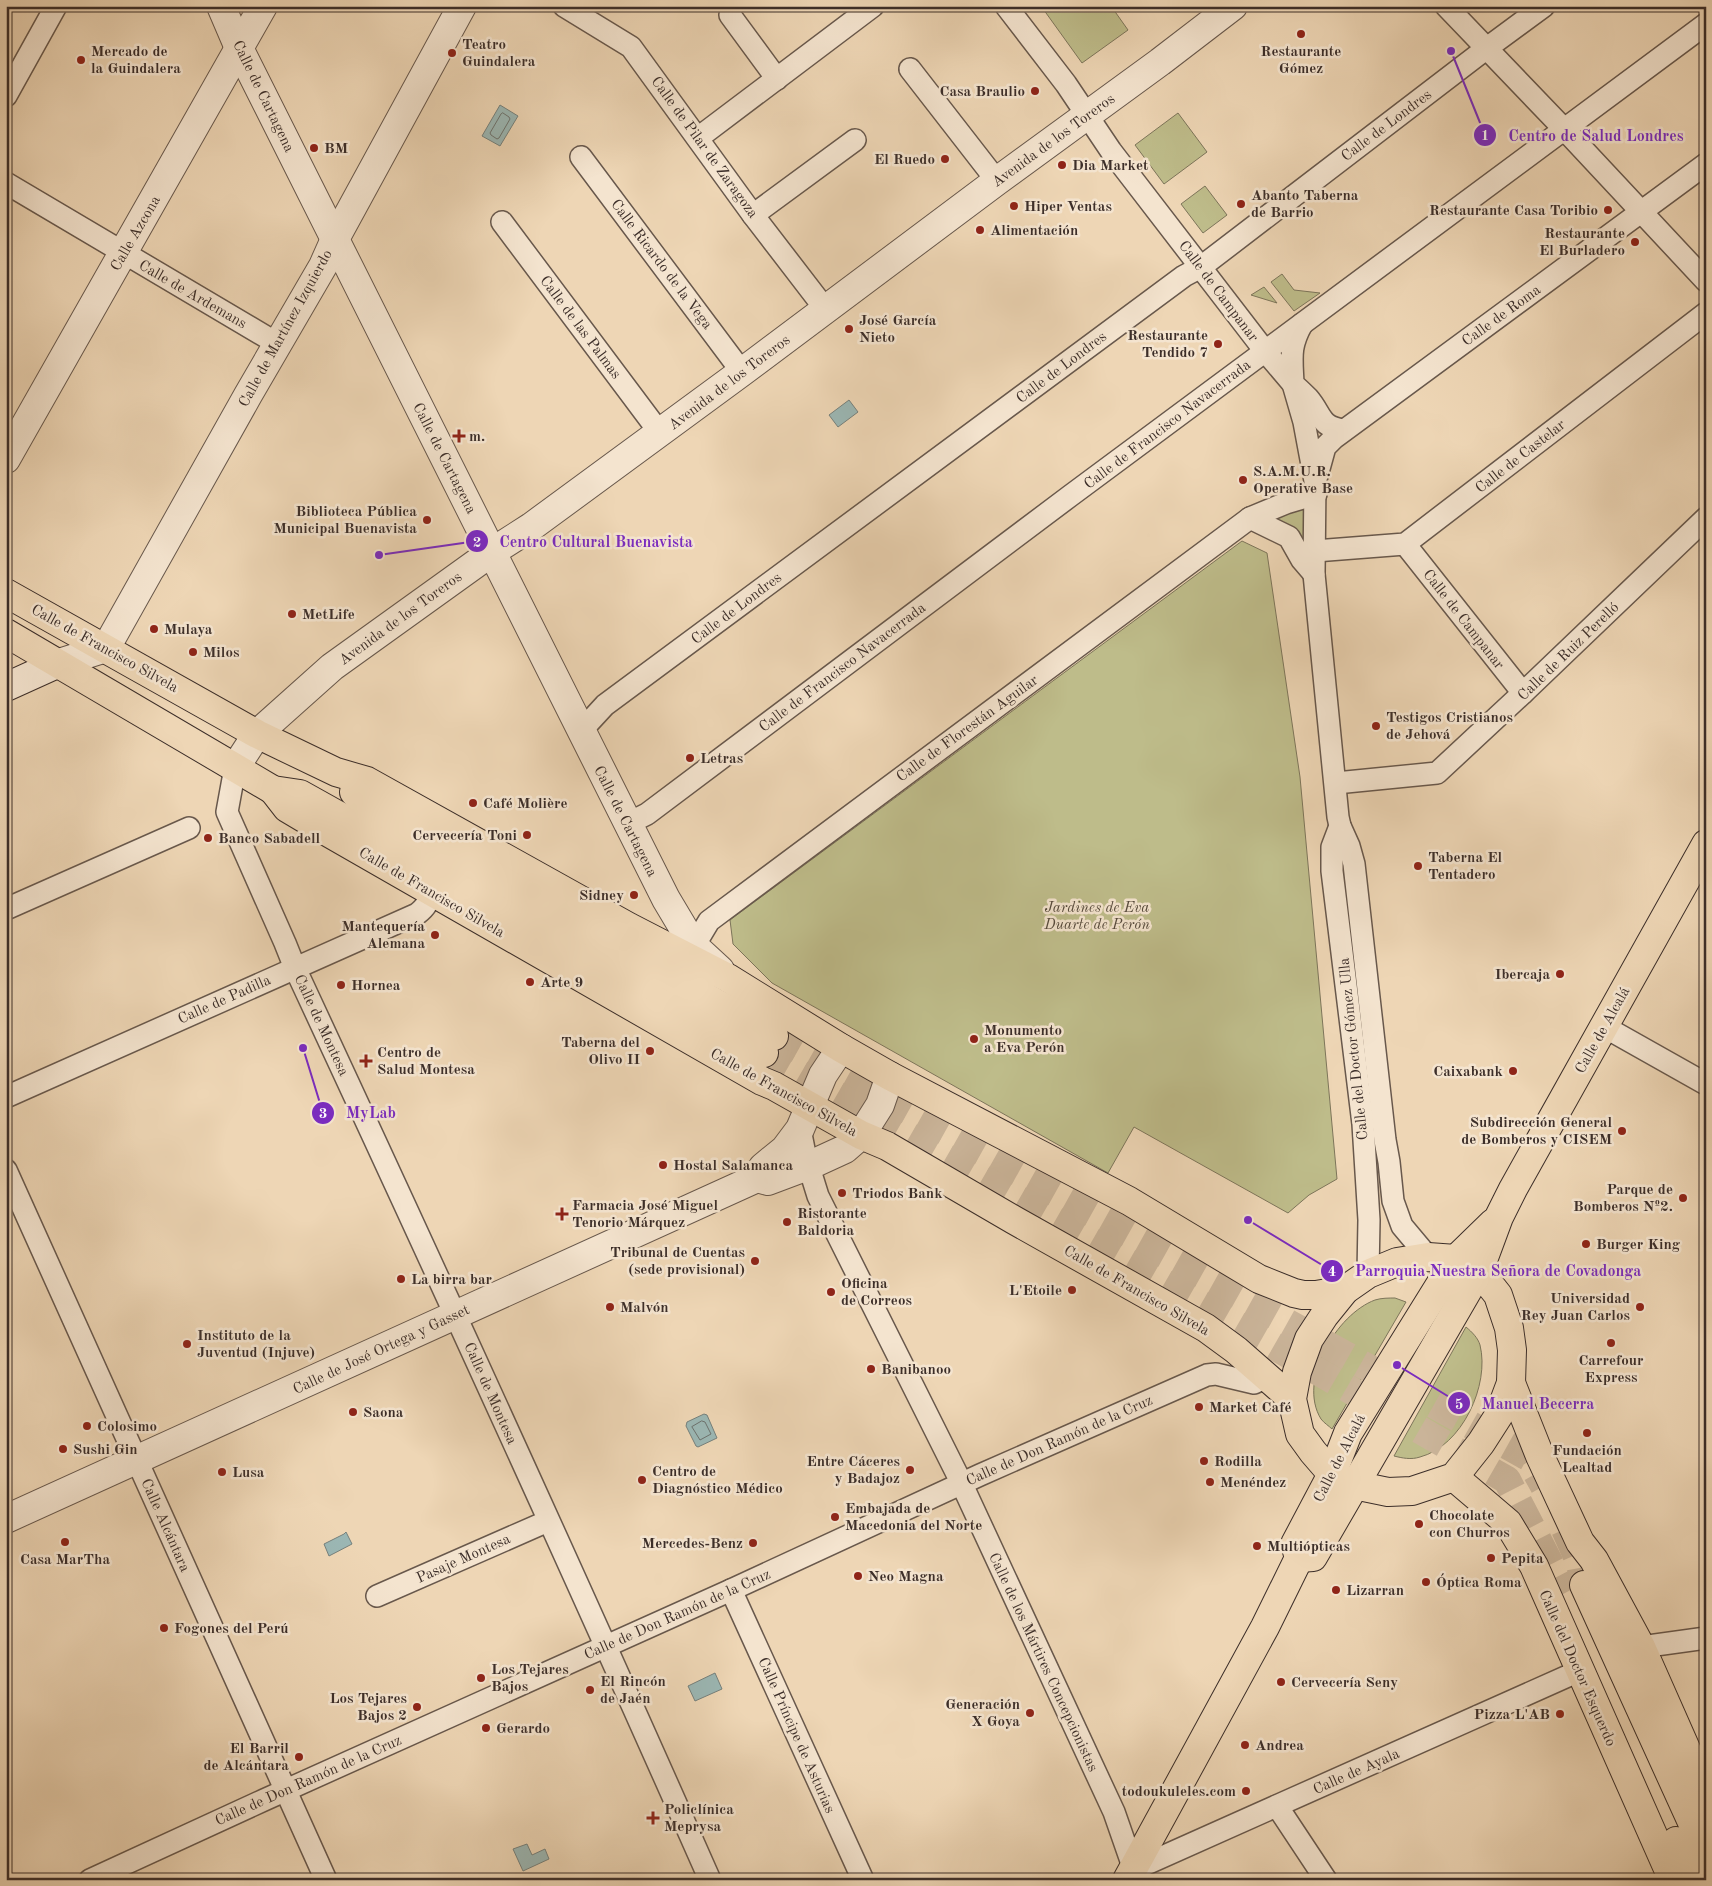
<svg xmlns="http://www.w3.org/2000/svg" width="1712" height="1886" font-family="'Old Standard TT',serif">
<rect width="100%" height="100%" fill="#eed6b5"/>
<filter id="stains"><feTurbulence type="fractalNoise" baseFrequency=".004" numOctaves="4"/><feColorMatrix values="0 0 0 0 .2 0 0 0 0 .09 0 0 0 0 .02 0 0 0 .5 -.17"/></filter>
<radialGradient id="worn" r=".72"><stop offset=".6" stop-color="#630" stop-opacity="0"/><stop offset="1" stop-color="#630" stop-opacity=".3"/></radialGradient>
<g fill="#bebc8a" stroke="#7d755a">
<path d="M1041 6H1111L1128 30 1082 63Z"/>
<path d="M1178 113 1207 152 1164 184 1135 145Z"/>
<path d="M1205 186 1227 215 1203 233 1181 204Z"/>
<path d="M1282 274 1294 290 1320 293 1294 311 1271 282Z"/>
<path d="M1264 287 1277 303 1251 295Z"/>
<path d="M1302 508 1304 512V542L1271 517Z"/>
<path d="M1242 541 1267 553 1300 777 1337 1179 1309 1195 1288 1213 1134 1127 1108 1173 772 983 733 944 730 920Z"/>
<path d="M1395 1298 1406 1302 1332 1429C1329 1426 1324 1423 1321 1419 1297 1380 1337 1314 1375 1300 1381 1298 1389 1298 1395 1298Z"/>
<path d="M1466 1327C1472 1332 1478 1338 1480 1345 1490 1385 1462 1446 1420 1457 1411 1460 1402 1458 1394 1456Z"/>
</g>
<g fill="#9bb7b4" stroke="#75807c">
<path d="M500 105 518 116 500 146 482 136Z"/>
<path d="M849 400 858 412 838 427 829 415Z"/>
<path d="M704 1414 707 1415 717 1438 698 1447 696 1446 686 1426 687 1422Z"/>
<path d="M346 1532 352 1544 329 1556 324 1544 344 1534Z"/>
<path d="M715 1673 722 1689 695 1701 688 1686Z"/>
<path d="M527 1844 532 1855 545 1849 549 1859 523 1871 513 1849Z"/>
</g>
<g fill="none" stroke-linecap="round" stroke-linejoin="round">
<g stroke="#6c726e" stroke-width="1">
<path d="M503 113 509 117 510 119 499 138 497 139 491 135 490 133 501 114Z"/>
<path d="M702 1421 705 1422 711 1434 700 1440 692 1427Z"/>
</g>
<g stroke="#cab499" stroke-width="28" stroke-dasharray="28 14" stroke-linecap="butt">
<path d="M774 1036 1528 1457 1544 1486"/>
<path d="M764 1053 1507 1480 1565 1593"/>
<path d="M1565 1529 1580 1563 1584 1585"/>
</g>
<defs>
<g id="minor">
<path d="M564 6 631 47 753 215 826 310"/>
<path d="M1006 6 1066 84 1111 151 1265 351 1293 384 1304 422 1315 481 1314 574 1338 817 1340 826 1349 846 1354 864 1385 1140 1389 1162 1393 1201 1402 1226 1428 1257"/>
<path d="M1446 6 1564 129 1706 281"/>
<path d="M730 15 777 79"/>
<path d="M910 69 997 181"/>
<path d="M6 96 56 6"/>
<path d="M698 138 873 6"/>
<path d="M581 157 742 372"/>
<path d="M6 183 278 344"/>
<path d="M753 215 855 140"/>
<path d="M502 222 660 433"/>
<path d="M1302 324C1289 347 1292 358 1293 384 1298 388 1303 393 1308 398 1322 414 1319 427 1344 430"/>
<path d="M1317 476 1325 447 1334 438 1706 164"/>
<path d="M1250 518 1286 503 1316 494"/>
<path d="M1405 544 1523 693"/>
<path d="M1315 551 1405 544 1706 313"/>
<path d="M581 731 605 705 1184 276 1201 267 1487 48 1544 6"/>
<path d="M235 768 227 812 285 943 295 968C436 1271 575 1575 710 1880"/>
<path d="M1336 783 1437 773 1523 693 1706 518"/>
<path d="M627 824 647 814 1070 496 1706 24"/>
<path d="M1340 826 1332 847V871L1363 1124 1369 1220 1368 1274"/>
<path d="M6 909 189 828"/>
<path d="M694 946 709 921 1250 518 1289 537 1302 560 1314 574"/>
<path d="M1603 1026 1706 1084"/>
<path d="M6 1097 417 914C426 907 429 902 430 891"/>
<path d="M800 1129 805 1154 818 1196 959 1478 1114 1812 1137 1878"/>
<path d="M6 1170 326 1880"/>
<path d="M731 1590 863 1880"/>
<path d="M377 1596 548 1521"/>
<path d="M1641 1647 1706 1638"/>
<path d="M1277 1806 1326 1880"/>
<path d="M1133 1870 1579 1671"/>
<path d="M90 1880 264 1800 731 1590 980 1475 1207 1375 1216 1374 1254 1383 1267 1377"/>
</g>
<g id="tertiary">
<path d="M221 6 239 48 666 899 694 946 720 970"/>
<path d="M6 459 263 6"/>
<path d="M59 663 106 648 248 395 323 266 335 239 462 6"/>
<path d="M235 768 257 734 332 667 492 552 531 527 742 372 997 181 1160 62 1233 6"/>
<path d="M757 1178 768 1181 808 1166 845 1149 861 1135 880 1105 890 1076"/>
<path d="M6 1519 757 1178 763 1167 785 1149 800 1129 823 1075 841 1048"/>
</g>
<path id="secondary" d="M6 687 59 663"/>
<g id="primary">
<path d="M6 593 257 734 336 772 367 781 629 927 728 978 841 1048 890 1076 1129 1201 1259 1279 1294 1293 1303 1295H1316L1345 1290"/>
<path d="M6 633 273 790 300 794 764 1053"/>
<path d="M273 790 287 808 324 830 762 1081 774 1086 861 1135 887 1146 1014 1220 1206 1328 1236 1350 1292 1399"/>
<path d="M354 792 361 800 774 1036"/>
<path d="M1428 1257 1456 1259 1479 1271 1498 1295 1509 1328 1512 1350 1511 1383 1499 1415 1481 1443 1454 1477 1412 1491 1388 1492 1354 1485 1332 1474 1313 1452 1300 1434 1292 1399 1297 1372 1309 1339 1324 1316 1345 1290 1368 1274 1397 1262Z"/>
<path d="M1511 1383 1540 1456 1580 1542 1594 1560 1641 1647 1706 1794"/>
<path d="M1454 1477 1508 1523 1534 1566 1673 1880"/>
<path d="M1299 1558 1313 1557 1479 1271 1499 1217 1513 1189 1706 844"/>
<path d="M1584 1585 1706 1853"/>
<path d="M1676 1841 1694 1880"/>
<path d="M1127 1880 1265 1627 1299 1558 1295 1544 1332 1474 1348 1433 1456 1259 1493 1223"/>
</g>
</defs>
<use href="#minor" stroke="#68584c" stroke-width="24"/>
<use href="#tertiary" stroke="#68584c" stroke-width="30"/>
<use href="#secondary" stroke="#3c2e29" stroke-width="30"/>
<use href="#primary" stroke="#3c2e29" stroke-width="30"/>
<use href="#minor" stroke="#f4e4cf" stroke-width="21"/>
<use href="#tertiary" stroke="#f4e4cf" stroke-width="28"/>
<use href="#secondary" stroke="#f4e4cf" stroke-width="28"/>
<use href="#primary" stroke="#eed6b5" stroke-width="28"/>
</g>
<g fill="#8f2418" stroke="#f4e4cf" stroke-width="2">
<circle cx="1301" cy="34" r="5"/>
<circle cx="452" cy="53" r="5"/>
<circle cx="81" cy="60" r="5"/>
<circle cx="1035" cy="91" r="5"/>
<circle cx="314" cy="148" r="5"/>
<circle cx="945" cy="159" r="5"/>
<circle cx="1062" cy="165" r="5"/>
<circle cx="1241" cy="204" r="5"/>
<circle cx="1014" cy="206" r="5"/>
<circle cx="1608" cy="210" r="5"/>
<circle cx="980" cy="230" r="5"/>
<circle cx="1635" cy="242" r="5"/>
<circle cx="849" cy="329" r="5"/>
<circle cx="1218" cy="344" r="5"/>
<path d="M456.5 428.5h5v5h5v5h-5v5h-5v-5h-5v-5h5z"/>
<circle cx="1243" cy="480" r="5"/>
<circle cx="427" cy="520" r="5"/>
<circle cx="292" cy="614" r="5"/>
<circle cx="154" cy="629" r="5"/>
<circle cx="193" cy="652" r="5"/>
<circle cx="1376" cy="726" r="5"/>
<circle cx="690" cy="758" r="5"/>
<circle cx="473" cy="803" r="5"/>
<circle cx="527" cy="835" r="5"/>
<circle cx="208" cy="838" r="5"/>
<circle cx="1418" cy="866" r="5"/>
<circle cx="634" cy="895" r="5"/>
<circle cx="435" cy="935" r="5"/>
<circle cx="1560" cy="974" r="5"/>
<circle cx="530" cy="982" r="5"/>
<circle cx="341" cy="985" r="5"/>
<circle cx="974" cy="1039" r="5"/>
<circle cx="650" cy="1051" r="5"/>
<path d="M363.5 1053.5h5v5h5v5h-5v5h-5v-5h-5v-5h5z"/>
<circle cx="1513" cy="1071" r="5"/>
<circle cx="1622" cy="1131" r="5"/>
<circle cx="663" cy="1165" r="5"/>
<circle cx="842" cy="1193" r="5"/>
<circle cx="1683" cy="1198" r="5"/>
<path d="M559.5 1206.5h5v5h5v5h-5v5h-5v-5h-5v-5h5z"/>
<circle cx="787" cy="1222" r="5"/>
<circle cx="1586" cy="1244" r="5"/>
<circle cx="755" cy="1261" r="5"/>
<circle cx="401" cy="1279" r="5"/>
<circle cx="1072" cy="1290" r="5"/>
<circle cx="831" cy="1292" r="5"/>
<circle cx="610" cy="1307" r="5"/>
<circle cx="1640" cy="1307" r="5"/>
<circle cx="1611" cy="1343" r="5"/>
<circle cx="187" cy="1344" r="5"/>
<circle cx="871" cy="1369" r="5"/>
<circle cx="1199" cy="1407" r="5"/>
<circle cx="353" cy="1412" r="5"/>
<circle cx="87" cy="1426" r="5"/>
<circle cx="1587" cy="1433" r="5"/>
<circle cx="63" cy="1449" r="5"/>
<circle cx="1204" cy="1461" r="5"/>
<circle cx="910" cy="1470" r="5"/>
<circle cx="222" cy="1472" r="5"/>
<circle cx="642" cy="1480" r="5"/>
<circle cx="1210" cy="1482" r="5"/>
<circle cx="835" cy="1517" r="5"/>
<circle cx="1419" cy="1524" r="5"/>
<circle cx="65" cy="1542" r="5"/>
<circle cx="753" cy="1543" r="5"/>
<circle cx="1257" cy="1546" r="5"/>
<circle cx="1491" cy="1558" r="5"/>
<circle cx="858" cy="1576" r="5"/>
<circle cx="1426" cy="1582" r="5"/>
<circle cx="1336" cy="1590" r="5"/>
<circle cx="164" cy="1628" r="5"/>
<circle cx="481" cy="1678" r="5"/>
<circle cx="1281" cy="1682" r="5"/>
<circle cx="590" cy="1690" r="5"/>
<circle cx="417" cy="1707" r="5"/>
<circle cx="1030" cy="1713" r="5"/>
<circle cx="1560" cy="1714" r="5"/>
<circle cx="486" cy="1728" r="5"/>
<circle cx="1245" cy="1745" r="5"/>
<circle cx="299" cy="1757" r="5"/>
<circle cx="1246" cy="1791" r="5"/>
<path d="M650.5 1810.5h5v5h5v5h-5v5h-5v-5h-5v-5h5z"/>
</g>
<g text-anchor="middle" stroke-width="5" stroke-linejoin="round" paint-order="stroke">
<g font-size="15" font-weight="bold" fill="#3c2e29" stroke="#f4e4cf" text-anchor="start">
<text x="462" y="49">Teatro<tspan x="462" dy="17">Guindalera</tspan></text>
<text x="91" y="56">Mercado de<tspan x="91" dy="17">la Guindalera</tspan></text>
<text x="1301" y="56" text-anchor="middle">Restaurante<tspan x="1301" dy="17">Gómez</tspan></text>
<text x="1025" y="96" text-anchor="end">Casa Braulio</text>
<text x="324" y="153">BM</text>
<text x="935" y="164" text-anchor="end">El Ruedo</text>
<text x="1072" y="170">Dia Market</text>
<text x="1251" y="200">Abanto Taberna<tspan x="1251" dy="17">de Barrio</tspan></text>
<text x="1024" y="211">Hiper Ventas</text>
<text x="1598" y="215" text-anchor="end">Restaurante Casa Toribio</text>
<text x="990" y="235">Alimentación</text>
<text x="1625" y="238" text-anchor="end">Restaurante<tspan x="1625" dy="17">El Burladero</tspan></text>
<text x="859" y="325">José García<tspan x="859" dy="17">Nieto</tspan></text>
<text x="1208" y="340" text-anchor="end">Restaurante<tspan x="1208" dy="17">Tendido 7</tspan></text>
<text x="469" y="441">m.</text>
<text x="1253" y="476">S.A.M.U.R.<tspan x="1253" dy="17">Operative Base</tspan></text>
<text x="417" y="516" text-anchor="end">Biblioteca Pública<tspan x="417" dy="17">Municipal Buenavista</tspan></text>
<text x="302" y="619">MetLife</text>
<text x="164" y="634">Mulaya</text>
<text x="203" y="657">Milos</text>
<text x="1386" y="722">Testigos Cristianos<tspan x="1386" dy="17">de Jehová</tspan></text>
<text x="700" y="763">Letras</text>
<text x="483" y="808">Café Molière</text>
<text x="517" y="840" text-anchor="end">Cervecería Toni</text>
<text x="218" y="843">Banco Sabadell</text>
<text x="1428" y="862">Taberna El<tspan x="1428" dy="17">Tentadero</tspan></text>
<text x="624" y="900" text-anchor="end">Sidney</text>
<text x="425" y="931" text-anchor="end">Mantequería<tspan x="425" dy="17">Alemana</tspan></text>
<text x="1550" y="979" text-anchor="end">Ibercaja</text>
<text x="540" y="987">Arte 9</text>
<text x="351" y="990">Hornea</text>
<text x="984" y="1035">Monumento<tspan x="984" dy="17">a Eva Perón</tspan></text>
<text x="640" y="1047" text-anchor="end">Taberna del<tspan x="640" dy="17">Olivo II</tspan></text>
<text x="377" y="1057">Centro de<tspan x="377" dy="17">Salud Montesa</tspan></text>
<text x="1503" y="1076" text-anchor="end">Caixabank</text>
<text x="1612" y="1127" text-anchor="end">Subdirección General<tspan x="1612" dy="17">de Bomberos y CISEM</tspan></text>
<text x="673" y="1170">Hostal Salamanca</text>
<text x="1673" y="1194" text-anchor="end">Parque de<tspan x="1673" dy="17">Bomberos Nº2.</tspan></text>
<text x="852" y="1198">Triodos Bank</text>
<text x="572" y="1210">Farmacia José Miguel<tspan x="572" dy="17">Tenorio Márquez</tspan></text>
<text x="797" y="1218">Ristorante<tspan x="797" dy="17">Baldoria</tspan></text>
<text x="1596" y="1249">Burger King</text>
<text x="745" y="1257" text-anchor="end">Tribunal de Cuentas<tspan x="745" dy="17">(sede provisional)</tspan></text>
<text x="411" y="1284">La birra bar</text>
<text x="841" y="1288">Oficina<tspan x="841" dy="17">de Correos</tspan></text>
<text x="1062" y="1295" text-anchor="end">L'Etoile</text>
<text x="1630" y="1303" text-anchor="end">Universidad<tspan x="1630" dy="17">Rey Juan Carlos</tspan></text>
<text x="620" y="1312">Malvón</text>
<text x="197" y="1340">Instituto de la<tspan x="197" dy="17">Juventud (Injuve)</tspan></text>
<text x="1611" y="1365" text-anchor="middle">Carrefour<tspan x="1611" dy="17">Express</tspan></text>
<text x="881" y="1374">Banibanoo</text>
<text x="1209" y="1412">Market Café</text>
<text x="363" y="1417">Saona</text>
<text x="97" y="1431">Colosimo</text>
<text x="73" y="1454">Sushi Gin</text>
<text x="1587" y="1455" text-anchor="middle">Fundación<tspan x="1587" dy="17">Lealtad</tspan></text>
<text x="900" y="1466" text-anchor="end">Entre Cáceres<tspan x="900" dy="17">y Badajoz</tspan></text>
<text x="1214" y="1466">Rodilla</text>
<text x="652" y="1476">Centro de<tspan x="652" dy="17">Diagnóstico Médico</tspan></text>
<text x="232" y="1477">Lusa</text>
<text x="1220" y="1487">Menéndez</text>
<text x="845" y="1513">Embajada de<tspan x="845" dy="17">Macedonia del Norte</tspan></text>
<text x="1429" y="1520">Chocolate<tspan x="1429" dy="17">con Churros</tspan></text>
<text x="743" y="1548" text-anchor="end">Mercedes-Benz</text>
<text x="1267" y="1551">Multiópticas</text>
<text x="1501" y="1563">Pepita</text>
<text x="65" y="1564" text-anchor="middle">Casa MarTha</text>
<text x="868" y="1581">Neo Magna</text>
<text x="1436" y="1587">Óptica Roma</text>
<text x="1346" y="1595">Lizarran</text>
<text x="174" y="1633">Fogones del Perú</text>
<text x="491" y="1674">Los Tejares<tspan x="491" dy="17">Bajos</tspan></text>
<text x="600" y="1686">El Rincón<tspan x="600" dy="17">de Jaén</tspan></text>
<text x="1291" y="1687">Cervecería Seny</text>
<text x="407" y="1703" text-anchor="end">Los Tejares<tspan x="407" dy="17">Bajos 2</tspan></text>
<text x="1020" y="1709" text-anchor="end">Generación<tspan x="1020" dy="17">X Goya</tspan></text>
<text x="1550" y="1719" text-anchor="end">Pizza L'AB</text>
<text x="496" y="1733">Gerardo</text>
<text x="1255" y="1750">Andrea</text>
<text x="289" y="1753" text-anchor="end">El Barril<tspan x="289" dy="17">de Alcántara</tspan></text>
<text x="1236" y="1796" text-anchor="end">todoukuleles.com</text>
<text x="664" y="1814">Policlínica<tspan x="664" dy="17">Meprysa</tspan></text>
</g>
<g font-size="15" fill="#3c2e29" stroke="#f4e4cf">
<text transform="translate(264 96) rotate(64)" y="5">Calle de Cartagena</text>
<text transform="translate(1386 125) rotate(-37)" y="5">Calle de Londres</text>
<text transform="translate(1053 140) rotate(-36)" y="5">Avenida de los Toreros</text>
<text transform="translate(705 147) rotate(54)" y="5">Calle de Pilar de Zaragoza</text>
<text transform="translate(135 233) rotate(-60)" y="5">Calle Azcona</text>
<text transform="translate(662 264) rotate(53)" y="5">Calle Ricardo de la Vega</text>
<text transform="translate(1219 291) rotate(53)" y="5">Calle de Campanar</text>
<text transform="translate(193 294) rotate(30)" y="5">Calle de Ardemans</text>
<text transform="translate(1501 315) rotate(-36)" y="5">Calle de Roma</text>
<text transform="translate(581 327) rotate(53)" y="5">Calle de las Palmas</text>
<text transform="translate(285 328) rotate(-61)" y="5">Calle de Martínez Izquierdo</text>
<text transform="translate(1061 367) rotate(-37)" y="5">Calle de Londres</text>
<text transform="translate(729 382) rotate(-37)" y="5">Avenida de los Toreros</text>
<text transform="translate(1167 424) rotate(-37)" y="5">Calle de Francisco Navacerrada</text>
<text transform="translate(1520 456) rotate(-38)" y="5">Calle de Castelar</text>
<text transform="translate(445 458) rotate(63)" y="5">Calle de Cartagena</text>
<text transform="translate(736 608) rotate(-37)" y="5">Calle de Londres</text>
<text transform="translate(400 618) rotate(-36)" y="5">Avenida de los Toreros</text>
<text transform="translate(1464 619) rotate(52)" y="5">Calle de Campanar</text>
<text transform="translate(105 648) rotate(29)" y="5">Calle de Francisco Silvela</text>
<text transform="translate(1568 651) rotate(-44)" y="5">Calle de Ruiz Perelló</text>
<text transform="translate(842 667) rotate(-37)" y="5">Calle de Francisco Navacerrada</text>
<text transform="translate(967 728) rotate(-36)" y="5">Calle de Florestán Aguilar</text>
<text transform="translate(626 821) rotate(63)" y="5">Calle de Cartagena</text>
<text transform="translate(432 892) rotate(30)" y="5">Calle de Francisco Silvela</text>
<text transform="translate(224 999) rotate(-24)" y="5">Calle de Padilla</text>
<text transform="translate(322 1025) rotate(65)" y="5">Calle de Montesa</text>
<text transform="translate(1602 1030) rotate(-61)" y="5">Calle de Alcalá</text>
<text transform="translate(1353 1049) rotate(-96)" y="5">Calle del Doctor Gómez Ulla</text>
<text transform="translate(784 1092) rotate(29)" y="5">Calle de Francisco Silvela</text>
<text transform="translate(1137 1290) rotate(30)" y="5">Calle de Francisco Silvela</text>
<text transform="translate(381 1349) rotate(-25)" y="5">Calle de José Ortega y Gasset</text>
<text transform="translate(491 1393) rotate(66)" y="5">Calle de Montesa</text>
<text transform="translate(1059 1440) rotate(-24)" y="5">Calle de Don Ramón de la Cruz</text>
<text transform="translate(1339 1458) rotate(-63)" y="5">Calle de Alcalá</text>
<text transform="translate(166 1525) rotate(66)" y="5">Calle Alcántara</text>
<text transform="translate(463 1558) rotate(-24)" y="5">Pasaje Montesa</text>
<text transform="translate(677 1614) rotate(-24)" y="5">Calle de Don Ramón de la Cruz</text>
<text transform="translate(1044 1662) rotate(65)" y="5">Calle de los Mártires Concepcionistas</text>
<text transform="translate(1578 1668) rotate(66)" y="5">Calle del Doctor Esquerdo</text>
<text transform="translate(797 1735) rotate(66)" y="5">Calle Príncipe de Asturias</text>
<text transform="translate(1356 1771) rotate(-24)" y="5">Calle de Ayala</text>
<text transform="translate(308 1780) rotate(-24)" y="5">Calle de Don Ramón de la Cruz</text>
</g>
<g font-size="15" font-style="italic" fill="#564a3c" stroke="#f4e4cf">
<text x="1097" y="912">Jardines de Eva<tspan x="1097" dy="17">Duarte de Perón</tspan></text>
</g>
</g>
<path fill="none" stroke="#7b2cbf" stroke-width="2" d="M1451 51L1485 135M379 555L477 541M303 1048L323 1113M1248 1220L1332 1271M1397 1365L1459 1403"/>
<g fill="#7b2cbf" stroke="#f4e4cf" stroke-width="2">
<circle cx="1451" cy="51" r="5"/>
<circle cx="379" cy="555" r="5"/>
<circle cx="303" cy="1048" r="5"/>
<circle cx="1248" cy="1220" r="5"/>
<circle cx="1397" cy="1365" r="5"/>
<circle cx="1485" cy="135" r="12"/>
<circle cx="477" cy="541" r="12"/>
<circle cx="323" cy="1113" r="12"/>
<circle cx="1332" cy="1271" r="12"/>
<circle cx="1459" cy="1403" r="12"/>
</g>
<g font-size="15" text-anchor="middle" font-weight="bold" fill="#fff">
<text x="1485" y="140">1</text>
<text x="477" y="547">2</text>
<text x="323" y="1118">3</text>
<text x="1332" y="1276">4</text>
<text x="1459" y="1409">5</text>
</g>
<g font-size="16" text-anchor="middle" font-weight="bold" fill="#7b2cbf" stroke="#f4e4cf" stroke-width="5" stroke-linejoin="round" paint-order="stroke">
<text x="1596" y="141">Centro de Salud Londres</text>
<text x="596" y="547">Centro Cultural Buenavista</text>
<text x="371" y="1118">MyLab</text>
<text x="1498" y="1276">Parroquia Nuestra Señora de Covadonga</text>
<text x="1538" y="1409">Manuel Becerra</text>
</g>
<rect width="1712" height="1886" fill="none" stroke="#eed6b5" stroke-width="25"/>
<rect x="8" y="8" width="1697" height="1871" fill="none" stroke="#3c2e29" stroke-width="2.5"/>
<rect x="12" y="12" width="1687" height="1861" fill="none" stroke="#3c2e29"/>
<rect width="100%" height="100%" filter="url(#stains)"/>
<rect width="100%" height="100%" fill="url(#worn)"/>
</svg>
